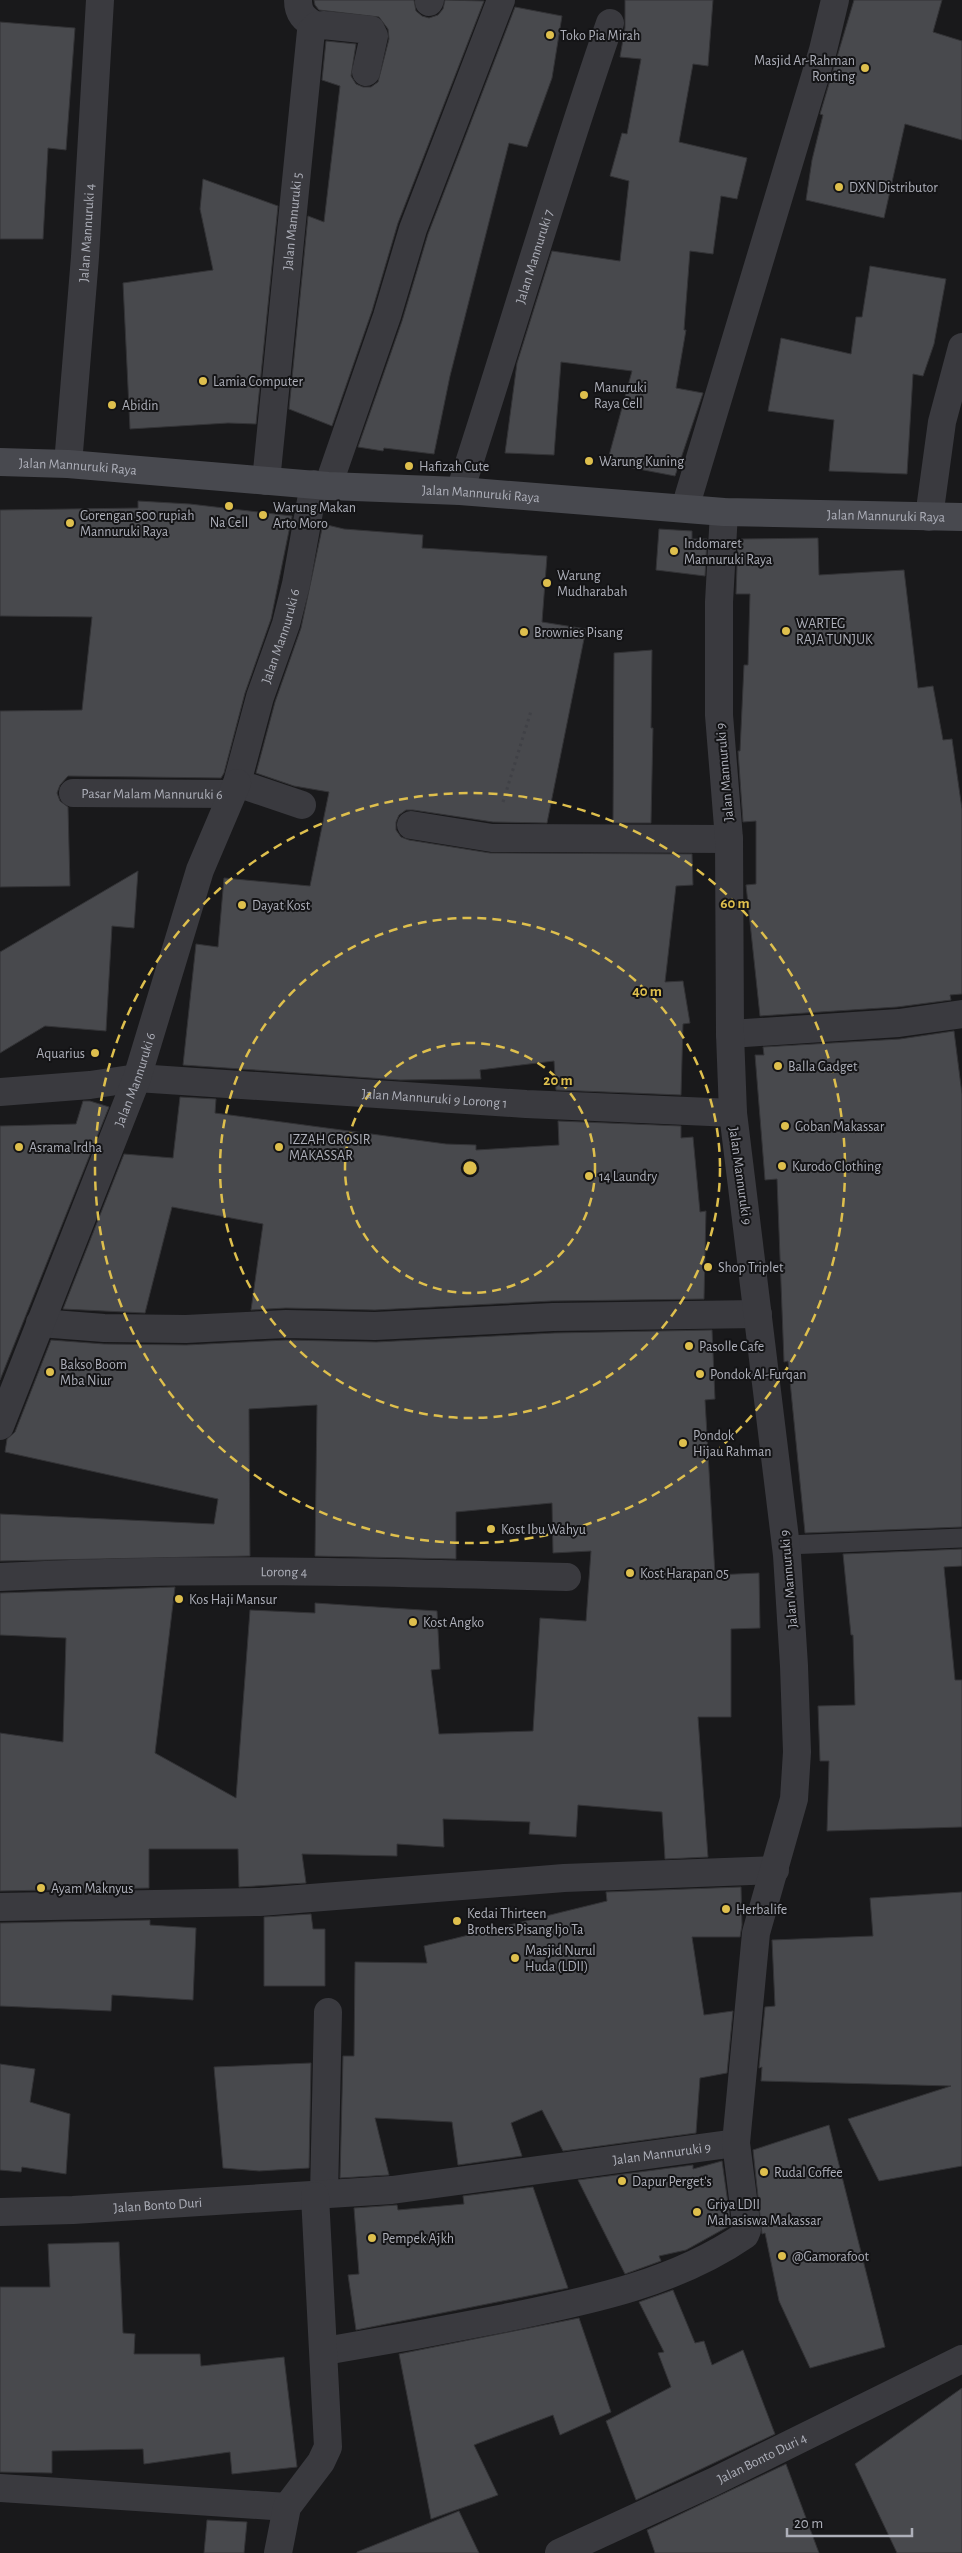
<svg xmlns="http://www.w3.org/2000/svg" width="962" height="2553" font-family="'Alegreya Sans',sans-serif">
<rect width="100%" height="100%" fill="#19191b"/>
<g fill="#48494d" stroke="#333336">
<path d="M314 0H414L416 11 422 16 429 18 438 15 443 9 445 0 484 1 398 223 372 311 332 426 289 409 308 216 324 222 340 86 322 80 326 41 356 44 351 76 356 84 363 87H371L378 82 389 39 388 29 379 17 319 10 315 5Z"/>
<path d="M625 0H713L708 66 693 64 679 142 747 158 737 199 721 196 713 254 690 251 684 330H686L676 388 703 393 675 476 607 463 632 371 561 362 554 455 505 453 517 363 552 251 620 261 629 181 610 176 622 133 627 134 641 59 620 57 625 28Z"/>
<path d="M854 0H942L933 32 962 41V140L905 124 884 218 806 200 812 160 823 115 820 114Z"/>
<path d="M515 7 562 16 552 78 527 147 509 143 450 376 434 454 384 448 383 451 358 447 402 321 428 234Z"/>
<path d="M0 22 75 28 66 150 48 148 43 239H0Z"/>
<path d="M203 179 278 206 256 424 228 423 130 429 123 283 213 270 200 209Z"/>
<path d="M870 266 946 279 934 344 923 376 913 374 907 474 829 471 834 420 768 411 781 338 851 354 856 317H862Z"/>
<path d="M138 501 190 504 292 516 271 619 245 693 224 773 221 778 68 776 60 785 57 793 60 801 68 807 70 886 0 887V711L82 710 92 617 0 616V510L138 508Z"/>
<path d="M323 524 344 529 423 535 422 548 547 556 542 622 586 629 547 823 493 822 413 810H406L399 815 396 822V830L401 837 409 840 490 853 692 854 693 885 676 886 665 982 683 981 690 1023 683 1024 681 1095 556 1090 554 1061 480 1070 481 1079 400 1080 183 1065 196 944 218 947 224 878 310 886 329 792 294 786 256 773 275 702 301 628Z"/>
<path d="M659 529 692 531V539H707L705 576 656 570Z"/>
<path d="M818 538 819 575 904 570 918 688 933 686 943 740 952 739 962 809V994L950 995 951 1000 897 1007 760 1016 746 885 756 884V821L743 822 738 751H740L744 665H748L750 594H736L738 539Z"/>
<path d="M652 650 651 728H653L651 823H613L614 653Z"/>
<path d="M138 871 134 928 112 926 106 1031 45 1026 0 1053V952Z"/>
<path d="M954 1031 962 1094V1527L805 1533 788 1361 784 1362 777 1179 765 1180 755 1055H764L763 1047 900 1039Z"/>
<path d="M180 1097 216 1099 215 1113 446 1144 476 1145V1150L559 1145 558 1121 681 1126V1138L693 1137 700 1212 706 1211 704 1299 552 1301 375 1310 286 1308 251 1310 263 1224 172 1207 145 1313 63 1309 124 1154 173 1158Z"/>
<path d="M83 1101H90L109 1107 0 1380V1126L76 1124Z"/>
<path d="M712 1330 715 1399 705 1400 715 1575 759 1573 760 1628 731 1629V1717H698L708 1857 665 1859 662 1812 578 1805 576 1837 529 1834 530 1822 443 1819 444 1847 397 1844V1856L302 1854 306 1883 239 1887 238 1849H149V1888L0 1891V1733L63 1742 66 1638 0 1635V1593L175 1587 155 1753 236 1798 250 1610 315 1613V1603L437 1611 440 1669 431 1670 439 1734 533 1731 540 1618 586 1621 591 1551 553 1553 552 1503 456 1512V1559L315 1556 317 1405 249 1409 250 1556 0 1561V1514L214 1524 218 1499 5 1452 7 1439 15 1432 51 1340 104 1344 186 1345 286 1340 376 1342 554 1333Z"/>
<path d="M962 1549V1566L944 1567 955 1680H962V1827L827 1831 829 1761H820L818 1706 855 1705 853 1635H851L843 1554Z"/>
<path d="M741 1887 742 1925 740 1937H692L704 2015 733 2011 727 2073 700 2078 696 2133 563 2151 542 2110 511 2123 522 2156 458 2165 452 2122 375 2118 389 2175 340 2178 343 2056H354L355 1962 427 1963 424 1946 607 1901 606 1892Z"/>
<path d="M962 1892V2166L879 2181 848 2119 951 2086 761 2081 762 2067 759 2068 765 2007 775 2006 772 1940 873 1936 870 1898Z"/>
<path d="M311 1914 313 1929H325V1986H264V1917Z"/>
<path d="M150 1920V1925L196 1928 193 2000 112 1995 111 2011 0 2006V1923Z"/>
<path d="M311 2063 309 2168 259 2171 223 2168 214 2067Z"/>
<path d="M0 2064 35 2069 30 2102 70 2114 66 2174 22 2167 21 2172 0 2170Z"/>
<path d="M829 2125 885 2347 810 2368 779 2301 765 2233 762 2234 753 2150Z"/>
<path d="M722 2161 731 2225 686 2250 659 2256 661 2261 625 2274 578 2180 693 2165V2169Z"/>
<path d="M533 2187 568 2288 356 2330 348 2275 359 2274 354 2208 397 2205 398 2210 464 2204 463 2196Z"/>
<path d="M119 2242 123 2333 135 2334 134 2354H200L201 2366 284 2357 297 2467 232 2474 230 2452 144 2464 143 2449 52 2451V2473L0 2472V2287H50L48 2244Z"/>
<path d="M673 2290 695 2343 704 2341 712 2365 743 2350 775 2434 636 2500 606 2421 671 2387 658 2353 664 2352 639 2302Z"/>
<path d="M579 2318 611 2412 560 2435 553 2415 474 2445 498 2495 431 2519 399 2354Z"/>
<path d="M962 2388V2553H897L855 2464Z"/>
<path d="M786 2464 819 2553H655L647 2530Z"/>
<path d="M459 2511 479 2553H357V2552Z"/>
<path d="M207 2520 247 2522 244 2553H204Z"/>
</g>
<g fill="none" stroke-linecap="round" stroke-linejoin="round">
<path stroke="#404146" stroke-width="3" stroke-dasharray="2.5 4" stroke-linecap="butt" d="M503 802 531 711"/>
<path stroke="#3a3a3f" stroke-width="19" d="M786 1545 962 1538"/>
<g stroke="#3a3a3f" stroke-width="28">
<path d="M298 0C298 14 304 19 316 26"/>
<path d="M429 2 430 0"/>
<path id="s1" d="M68 464 85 257 100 0"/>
<path id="s2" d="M266 481 311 31 316 26 323 25 371 30 374 36 366 72"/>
<path d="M328 486 387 316 413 229 501 0"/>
<path id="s3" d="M460 491C511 335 556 178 610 23"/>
<path d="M685 508 823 50 835 0"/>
<path d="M929 517 942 422 962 347"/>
<path id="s4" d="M73 793 231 794"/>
<path id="s5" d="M302 805 237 783 260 697 286 624 296 584 314 484"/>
<path d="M411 825 492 838 729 839"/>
<path d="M730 1034 899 1023 962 1014"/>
<path id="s6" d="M0 1092 90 1085 137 1078 526 1104 733 1113"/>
<path d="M40 1323 104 1328 186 1329 286 1324 375 1326 553 1317 758 1314"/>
<path id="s7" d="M0 1426 137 1078 200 870 237 783"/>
<path id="s8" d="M0 1577C189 1567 378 1572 567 1577"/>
<path d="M0 1907 260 1902 564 1878 775 1870"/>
<path d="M324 2195 328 2012"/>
<path id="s9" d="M0 2212 73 2210 392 2190 736 2143"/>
<path d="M325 2351C385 2341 445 2330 505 2318 587 2301 674 2284 745 2235L747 2230 736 2143 756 1933 794 1799 797 1752 794 1666 787 1555 733 1113 730 1034 729 839 719 715V602L724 512"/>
<path d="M0 2488 287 2507"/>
<path d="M278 2553 287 2507 321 2462 328 2447 315 2196"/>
<path id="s10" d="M559 2553 713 2482 962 2359"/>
</g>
<path stroke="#48494f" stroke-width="28" id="s11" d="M0 462 68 464 328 486 460 491 724 512 962 517"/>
</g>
<g fill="none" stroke="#debf4d" stroke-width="2.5" stroke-dasharray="9 6">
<circle cx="470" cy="1168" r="125"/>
<circle cx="470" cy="1168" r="250"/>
<circle cx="470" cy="1168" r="375"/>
</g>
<g fill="#debf4d" stroke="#141416" stroke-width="2">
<circle cx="550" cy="35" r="5"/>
<circle cx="865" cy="68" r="5"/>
<circle cx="839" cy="187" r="5"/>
<circle cx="203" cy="381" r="5"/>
<circle cx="584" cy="395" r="5"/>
<circle cx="112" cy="405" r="5"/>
<circle cx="589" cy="461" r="5"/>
<circle cx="409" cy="466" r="5"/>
<circle cx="229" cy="506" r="5"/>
<circle cx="263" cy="515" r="5"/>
<circle cx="70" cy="523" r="5"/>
<circle cx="674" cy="551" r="5"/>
<circle cx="547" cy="583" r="5"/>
<circle cx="786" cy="631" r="5"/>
<circle cx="524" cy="632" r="5"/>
<circle cx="242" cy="905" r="5"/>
<circle cx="95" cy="1053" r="5"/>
<circle cx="778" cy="1066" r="5"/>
<circle cx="785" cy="1126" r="5"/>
<circle cx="19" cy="1147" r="5"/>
<circle cx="279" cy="1147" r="5"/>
<circle cx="782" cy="1166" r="5"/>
<circle cx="589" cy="1176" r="5"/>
<circle cx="708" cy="1267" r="5"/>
<circle cx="689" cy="1346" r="5"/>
<circle cx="50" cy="1372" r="5"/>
<circle cx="700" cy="1374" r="5"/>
<circle cx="683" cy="1443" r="5"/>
<circle cx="491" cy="1529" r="5"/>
<circle cx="630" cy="1573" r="5"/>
<circle cx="179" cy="1599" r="5"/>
<circle cx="413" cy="1622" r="5"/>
<circle cx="41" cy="1888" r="5"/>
<circle cx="726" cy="1909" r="5"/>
<circle cx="457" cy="1921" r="5"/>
<circle cx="515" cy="1958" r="5"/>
<circle cx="764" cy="2172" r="5"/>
<circle cx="622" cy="2181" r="5"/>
<circle cx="697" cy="2212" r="5"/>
<circle cx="372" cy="2238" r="5"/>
<circle cx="782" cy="2256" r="5"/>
</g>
<g text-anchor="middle" stroke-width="4" stroke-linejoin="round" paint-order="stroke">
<g font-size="14" fill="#adafb9" stroke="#141416" text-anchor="start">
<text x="560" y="40">Toko Pia Mirah</text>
<text x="855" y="65" text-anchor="end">Masjid Ar-Rahman<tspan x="855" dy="16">Ronting</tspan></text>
<text x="849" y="192">DXN Distributor</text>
<text x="213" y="386">Lamia Computer</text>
<text x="594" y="392">Manuruki<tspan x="594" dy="16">Raya Cell</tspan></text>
<text x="122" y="410">Abidin</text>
<text x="599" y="466">Warung Kuning</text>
<text x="419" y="471">Hafizah Cute</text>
<text x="273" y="512">Warung Makan<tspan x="273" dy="16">Arto Moro</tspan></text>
<text x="80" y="520">Gorengan 500 rupiah<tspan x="80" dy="16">Mannuruki Raya</tspan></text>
<text x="229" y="527" text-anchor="middle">Na Cell</text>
<text x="684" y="548">Indomaret<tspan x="684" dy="16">Mannuruki Raya</tspan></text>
<text x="557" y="580">Warung<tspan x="557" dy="16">Mudharabah</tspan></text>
<text x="796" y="628">WARTEG<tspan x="796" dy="16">RAJA TUNJUK</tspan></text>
<text x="534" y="637">Brownies Pisang</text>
<text x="252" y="910">Dayat Kost</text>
<text x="85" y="1058" text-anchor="end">Aquarius</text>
<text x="788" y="1071">Balla Gadget</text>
<text x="795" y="1131">Goban Makassar</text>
<text x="289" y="1144">IZZAH GROSIR<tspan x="289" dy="16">MAKASSAR</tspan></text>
<text x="29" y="1152">Asrama Irdha</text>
<text x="792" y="1171">Kurodo Clothing</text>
<text x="599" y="1181">14 Laundry</text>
<text x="718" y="1272">Shop Triplet</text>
<text x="699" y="1351">Pasolle Cafe</text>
<text x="60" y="1369">Bakso Boom<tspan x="60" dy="16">Mba Niur</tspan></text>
<text x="710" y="1379">Pondok Al-Furqan</text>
<text x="693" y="1440">Pondok<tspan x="693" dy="16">Hijau Rahman</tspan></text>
<text x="501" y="1534">Kost Ibu Wahyu</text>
<text x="640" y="1578">Kost Harapan 05</text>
<text x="189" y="1604">Kos Haji Mansur</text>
<text x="423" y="1627">Kost Angko</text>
<text x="51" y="1893">Ayam Maknyus</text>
<text x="736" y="1914">Herbalife</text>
<text x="467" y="1918">Kedai Thirteen<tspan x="467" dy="16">Brothers Pisang Ijo Ta</tspan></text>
<text x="525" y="1955">Masjid Nurul<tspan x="525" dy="16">Huda (LDII)</tspan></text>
<text x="774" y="2177">Rudal Coffee</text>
<text x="632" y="2186">Dapur Perget's</text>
<text x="707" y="2209">Griya LDII<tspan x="707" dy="16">Mahasiswa Makassar</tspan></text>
<text x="382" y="2243">Pempek Ajkh</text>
<text x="792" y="2261">@Gamorafoot</text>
</g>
<g font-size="14" fill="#adafb9" stroke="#141416">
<text dy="5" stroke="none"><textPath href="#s2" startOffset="261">Jalan Mannuruki 5</textPath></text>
<text dy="5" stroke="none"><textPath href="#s1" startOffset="232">Jalan Mannuruki 4</textPath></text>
<text dy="5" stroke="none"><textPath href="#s3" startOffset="246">Jalan Mannuruki 7</textPath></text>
<text dy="5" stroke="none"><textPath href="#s11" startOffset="78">Jalan Mannuruki Raya</textPath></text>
<text dy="5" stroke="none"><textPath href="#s11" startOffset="482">Jalan Mannuruki Raya</textPath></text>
<text dy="5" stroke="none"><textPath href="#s11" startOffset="888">Jalan Mannuruki Raya</textPath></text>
<text dy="5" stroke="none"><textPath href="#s5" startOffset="222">Jalan Mannuruki 6</textPath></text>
<text transform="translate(724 772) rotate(-95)" y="5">Jalan Mannuruki 9</text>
<text dy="5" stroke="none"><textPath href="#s4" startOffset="79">Pasar Malam Mannuruki 6</textPath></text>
<text dy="5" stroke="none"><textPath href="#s7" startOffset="372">Jalan Mannuruki 6</textPath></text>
<text dy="5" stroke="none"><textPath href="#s6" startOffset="436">Jalan Mannuruki 9 Lorong 1</textPath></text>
<text transform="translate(741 1176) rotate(82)" y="5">Jalan Mannuruki 9</text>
<text dy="5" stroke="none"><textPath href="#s8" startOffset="284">Lorong 4</textPath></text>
<text transform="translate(788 1579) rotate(-95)" y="5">Jalan Mannuruki 9</text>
<text dy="5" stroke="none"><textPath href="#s9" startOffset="665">Jalan Mannuruki 9</textPath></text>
<text dy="5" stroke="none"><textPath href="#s9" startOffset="158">Jalan Bonto Duri</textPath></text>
<text dy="5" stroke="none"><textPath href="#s10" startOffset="224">Jalan Bonto Duri 4</textPath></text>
</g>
</g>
<circle cx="470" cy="1168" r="8" fill="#debf4d" stroke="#141416" stroke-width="2.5"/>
<g font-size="15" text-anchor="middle" font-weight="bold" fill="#debf4d" stroke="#141416" stroke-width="4" stroke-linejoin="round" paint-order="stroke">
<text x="735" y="908">60 m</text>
<text x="647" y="996">40 m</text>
<text x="558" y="1085">20 m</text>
</g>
<path d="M787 2528v8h125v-8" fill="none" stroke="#adafb9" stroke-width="2.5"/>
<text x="794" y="2528" font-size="15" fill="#adafb9" stroke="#141416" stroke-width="4" paint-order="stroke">20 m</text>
</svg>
